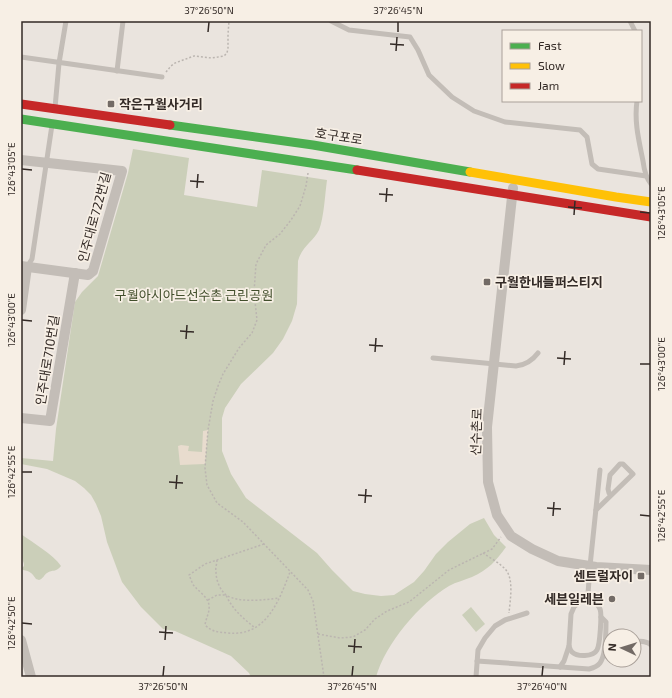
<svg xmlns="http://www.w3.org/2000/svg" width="672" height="698" font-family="'Exo 2','Noto Sans KR',sans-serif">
<rect width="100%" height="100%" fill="#eae4de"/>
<g fill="#cbcfb9">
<path d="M133 149 189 158 184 195 257 207 262 170 327 180C325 194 324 218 319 230 313 242 302 246 298 261L297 304 292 321 283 339 273 353 241 384 225 408 222 418V451L231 474 246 498 317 553 332 570 353 591 365 594 381 596 394 595 414 582 424 571 436 554 448 542 470 524 484 518 494 535 506 547C496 561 488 570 472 577 465 580 456 582 449 586 420 603 385 644 376 677H251L249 673 231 656 175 631 163 629 141 607 122 582 107 542 101 516 96 504 91 495 84 488 75 481 47 469 21 464V458L53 461 56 429 75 302 82 292 98 276 128 173Z"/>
<path d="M21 534C33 543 53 554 61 566 55 573 53 569 47 573 44 575 43 579 39 580 38 580 37 579 36 579 32 573 30 571 23 570L22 568 24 566V564L21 555Z"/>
<path d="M471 607 485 624 476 632 462 615Z"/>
</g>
<path fill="#e8dcce" d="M208 430 205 464 180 465 178 446 181 445 189 446 188 451 202 452 203 431Z"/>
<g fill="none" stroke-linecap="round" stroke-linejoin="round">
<g stroke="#bbb5b0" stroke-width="1.5" stroke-dasharray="2 2" stroke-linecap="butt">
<path d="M166 72 171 66 175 63 194 56 212 58 224 56 227 53 228 48V34L229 21"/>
<path d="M308 173 306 186 300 206 291 220 280 234 266 245 256 264 254 292 257 320 252 333 239 348 223 374 218 386 213 401 208 430 205 468 207 485 217 503 243 522 308 590 313 601 324 677"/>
<path d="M264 544 205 564 189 575C191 579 192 584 195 587 200 592 208 598 209 605 210 612 206 618 205 625 212 632 218 632 228 633 266 637 279 601 290 572"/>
<path d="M483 553C490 558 500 563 506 570 514 580 510 601 509 613"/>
<path d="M217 560C217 564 215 568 216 572 216 580 220 590 226 595 238 603 265 600 279 598"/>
<path d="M208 600 217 595H226C232 609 243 618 255 628"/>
<path d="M318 634 340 638 353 637 365 630 375 619 387 611 409 602 449 570 492 549 501 537"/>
</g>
<g stroke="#c3bdb7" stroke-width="5">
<path d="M331 21 349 30 410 37 418 50 429 75 452 97 474 111 505 122 580 130 587 137 592 164 598 169 646 176"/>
<path d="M630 21 635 31"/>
<path d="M21 57 162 77"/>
<path d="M117 71 123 21"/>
<path d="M637 101C634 122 639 141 643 161 644 169 646 178 651 184"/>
<path d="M55 108 59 63 66 21"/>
<path d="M27 267 32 259 52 125"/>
<path d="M433 358 516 366C526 365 532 361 538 353"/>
<path d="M596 510 633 474 623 464H620L610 475 608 489 609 493 611 495"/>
<path d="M588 594C592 599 598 604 600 609 602 614 600 645 597 650 593 657 577 657 572 652 570 650 570 649 569 646L571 614 574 607 588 594 590 566 600 470"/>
<path d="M634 641C640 641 647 641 651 645"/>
<path d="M477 661 589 669C593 668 597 667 600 663 606 655 606 632 606 622L601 617"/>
<path d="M560 667 564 661 569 646"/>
<path d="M476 677 478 650 485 638 495 626 505 620 527 613"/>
</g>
<g stroke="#c3bdb7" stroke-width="10">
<path d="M21 160 122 171 93 271 88 275 21 266"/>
<path d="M513 188 487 427 488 482 497 515 511 536 532 549 558 561 596 567 651 570"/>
<path d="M21 310 27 267"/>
<path d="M21 418 50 421 75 273"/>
<path d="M21 640 31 677"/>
</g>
<g stroke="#4caf50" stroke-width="9">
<path d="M21 119 357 170"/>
<path d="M170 125 313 145 470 172"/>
</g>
<path stroke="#ffc107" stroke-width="9" d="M470 172 616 197 651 202"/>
<g stroke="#c62828" stroke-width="9">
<path d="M21 104 170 125"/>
<path d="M357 170 651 217"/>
</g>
</g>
<path fill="none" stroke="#332a26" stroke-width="1.5" d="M208 32 209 22M398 32V22M390 44 404 45M396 51 397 37M22 169 32 170M190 181 204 182M197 188 198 174M379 194 393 195M386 202 387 188M568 207 582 208M640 212 650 213M574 215 575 201M22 320 32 321M180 331 194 332M186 339 187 325M369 345 383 346M375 352 376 338M557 358 571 359M640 364H650M564 365 565 351M22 472H32M169 482 183 483M176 489 177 475M358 495 372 496M365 503 366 489M547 508 561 509M640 515 650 516M553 516 554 502M22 623 32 624M159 632 173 633M165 640 166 626M348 646 362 647M354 653 355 639M163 676 164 666M352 676 353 666M542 676 543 666"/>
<g fill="#736b66" stroke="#f7efe5" stroke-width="1.5">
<rect x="107" y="100" width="8" height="8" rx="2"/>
<rect x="483" y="278" width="8" height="8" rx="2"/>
<rect x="637" y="572" width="8" height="8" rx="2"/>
<circle cx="612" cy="599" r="4"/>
</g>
<g text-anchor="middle" stroke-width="3.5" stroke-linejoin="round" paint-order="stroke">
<g font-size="13" font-weight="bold" fill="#332a26" stroke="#f7efe5" text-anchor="start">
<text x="119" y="109">작은구월사거리</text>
<text x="495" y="287">구월한내들퍼스티지</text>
<text x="633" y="581" text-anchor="end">센트럴자이</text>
<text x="604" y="604" text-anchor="end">세븐일레븐</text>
</g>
<g font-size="13" fill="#332a26" stroke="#f7efe5">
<text transform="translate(339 136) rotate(9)" y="5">호구포로</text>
<text transform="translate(94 217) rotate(-75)" y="5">인주대로722번길</text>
<text transform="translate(47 360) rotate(-81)" y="5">인주대로710번길</text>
<text transform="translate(476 432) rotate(-88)" y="5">선수촌로</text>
</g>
<g font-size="13" fill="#424f2c" stroke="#f7efe5">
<text x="194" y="300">구월아시아드선수촌 근린공원</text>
</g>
</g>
<rect width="672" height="698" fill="none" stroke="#f7efe5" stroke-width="44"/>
<rect x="502" y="30" width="140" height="72" fill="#f7efe5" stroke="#a9a099"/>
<rect x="510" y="43" width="20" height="6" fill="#4caf50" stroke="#a9a099"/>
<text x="538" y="50" font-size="12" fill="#332a26">Fast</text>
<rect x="510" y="63" width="20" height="6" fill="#ffc107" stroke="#a9a099"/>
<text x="538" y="70" font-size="12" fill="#332a26">Slow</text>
<rect x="510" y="83" width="20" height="6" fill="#c62828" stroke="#a9a099"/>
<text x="538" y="90" font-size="12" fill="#332a26">Jam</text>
<g transform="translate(622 648) rotate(274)"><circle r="19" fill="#f7efe5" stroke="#a9a099"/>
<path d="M0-3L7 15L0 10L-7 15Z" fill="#736b66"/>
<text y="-6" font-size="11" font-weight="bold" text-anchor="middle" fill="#332a26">N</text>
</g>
<rect x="22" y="22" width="628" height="654" fill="none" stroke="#332a26" stroke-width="1.5"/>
<g font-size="10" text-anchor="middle" fill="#332a26">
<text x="209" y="14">37°26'50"N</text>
<text x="398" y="14">37°26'45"N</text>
<text transform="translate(11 169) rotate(-90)" y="4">126°43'05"E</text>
<text transform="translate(661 213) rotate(-90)" y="4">126°43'05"E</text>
<text transform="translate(11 320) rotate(-90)" y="4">126°43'00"E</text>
<text transform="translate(661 364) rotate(-90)" y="4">126°43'00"E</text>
<text transform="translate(11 472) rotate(-90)" y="4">126°42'55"E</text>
<text transform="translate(661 516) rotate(-90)" y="4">126°42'55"E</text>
<text transform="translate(11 623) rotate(-90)" y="4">126°42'50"E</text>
<text x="163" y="690">37°26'50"N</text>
<text x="352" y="690">37°26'45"N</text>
<text x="542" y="690">37°26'40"N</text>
</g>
</svg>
